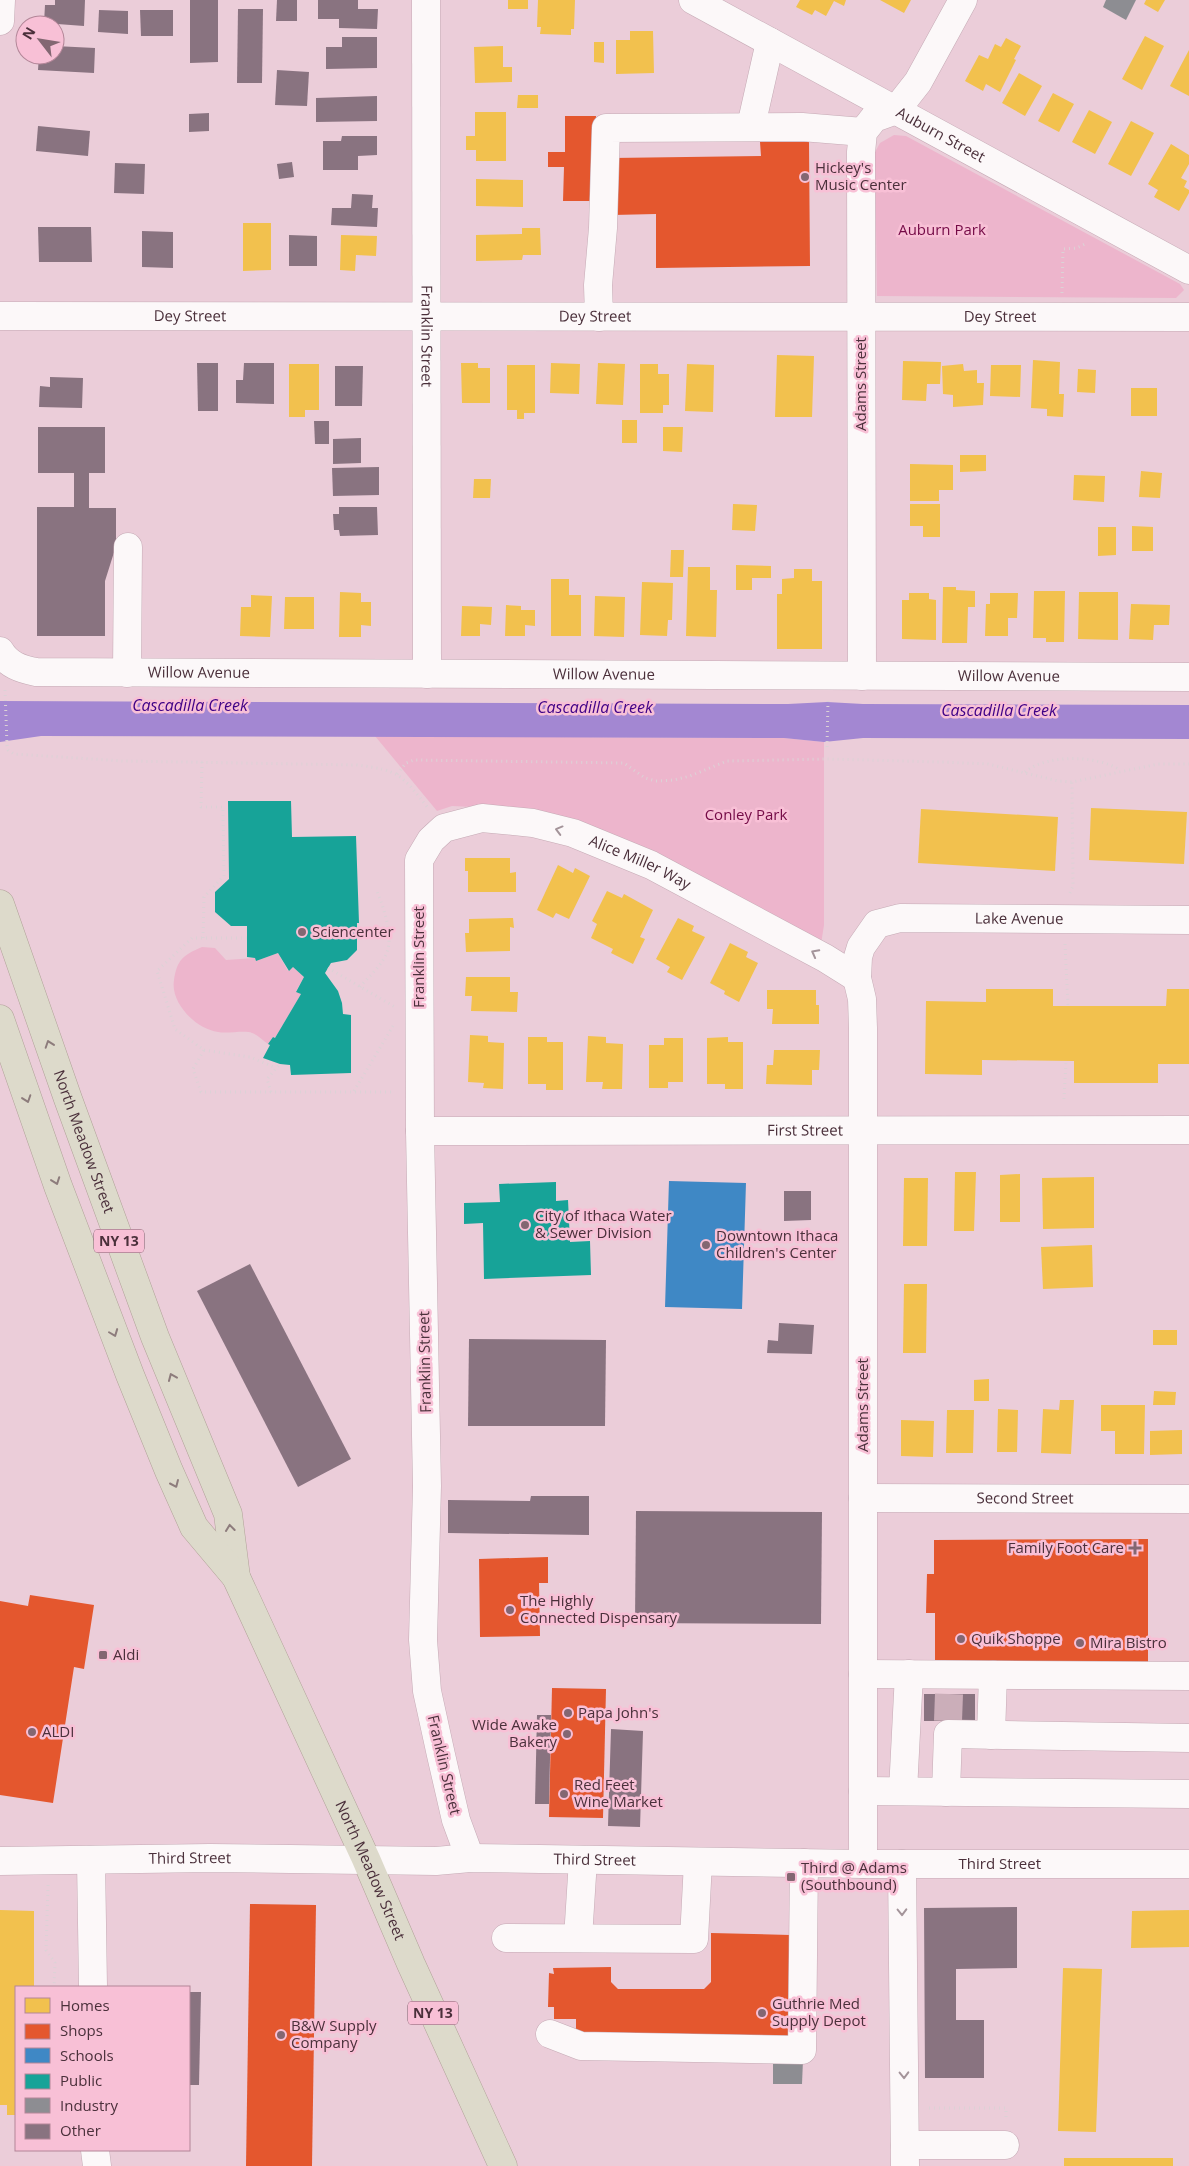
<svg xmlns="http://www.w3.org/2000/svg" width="1189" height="2166" font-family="'Open Sans',sans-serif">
<rect width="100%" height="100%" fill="#ebcdd9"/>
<g fill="#edb5cc">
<path d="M894 135 906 136 1180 284 1184 290 1176 298 877 296 875 152 880 143Z"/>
<path d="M375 736 784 738 824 742V925L821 944 538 810 452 806 437 811Z"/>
<path d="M202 947 215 948 226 960 255 958 256 961 278 953 288 971 293 967 304 977 296 991 301 994 275 1038 273 1037 268 1044C263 1041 258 1035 252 1033 245 1030 227 1034 218 1032 196 1029 170 1003 174 980 177 960 183 955 202 947Z"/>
</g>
<path fill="#a387d2" d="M0 701 788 704 827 702 863 704 1189 705V739L863 738 824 742 784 738 41 736 0 742Z"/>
<g fill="#f2c14e">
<rect x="508" y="0" width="20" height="9"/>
<path d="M538 0H575L574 29H571V35L540 34 541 27H537Z"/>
<path d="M800 0H846L844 6 834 1 826 16 815 10 812 15 796 7Z"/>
<path d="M880 0H911L904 13Z"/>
<path d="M1146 0H1165L1158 12 1144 4Z"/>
<path d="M630 31H653L654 73 616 74V40H630Z"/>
<path d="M1145 36 1164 46 1142 90 1122 79Z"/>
<path d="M1006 38 1021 46 1014 59 1016 60 1000 92 986 84 983 91 965 81 979 55 988 59 995 44 1001 47Z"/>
<path d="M594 42H604V63L594 62Z"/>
<path d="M503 46V67H512V82L475 83 474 47Z"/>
<path d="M1189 50V96L1170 86Z"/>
<path d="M1019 73 1042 86 1025 116 1002 103Z"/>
<path d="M1053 93 1074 104 1059 132 1038 121Z"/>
<path d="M518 95H538V108H517Z"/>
<path d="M1089 110 1112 122 1095 154 1072 142Z"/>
<path d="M475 112H506V161H476V150H466V136H475Z"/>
<path d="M1131 121 1154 133 1131 176 1108 164Z"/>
<path d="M1171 144 1189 155V164L1181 178 1187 181 1184 187 1189 190V193L1179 211 1154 197 1158 190 1148 184Z"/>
<path d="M476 179 523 180V207L476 206Z"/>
<path d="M243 223H271V270L243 271Z"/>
<path d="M522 228H540L541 255H523L522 260 476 261V235L522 234Z"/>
<path d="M341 235 377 236 376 256 356 255 355 271 340 270Z"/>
<path d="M777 355 814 356 812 417H775Z"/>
<path d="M1033 360 1060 362 1059 394H1064L1063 417 1047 416V409L1031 408Z"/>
<path d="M903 361 941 362 940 384H927L926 401 902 400Z"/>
<path d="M461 363H478V368H490V403H462Z"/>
<path d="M551 363 580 364 579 394 550 393Z"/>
<path d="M598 363 625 364 623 405 596 404Z"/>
<path d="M289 364H319V410H305V417H289Z"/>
<path d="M640 364H658V374H669V405H663V413H640Z"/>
<path d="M687 364 714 365 713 412 685 411Z"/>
<path d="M963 364 964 371 977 370V383H984L983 405 953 407V395L943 394 942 366Z"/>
<path d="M507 365H535V413H524V419H517V410H507Z"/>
<path d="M991 365H1021L1020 397 990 396Z"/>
<path d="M1078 369 1096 370 1095 393 1077 392Z"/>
<rect x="1131" y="388" width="26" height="28"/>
<rect x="622" y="420" width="15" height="23"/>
<path d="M663 427H683L682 452 663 451Z"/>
<path d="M960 455H986V471L960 472Z"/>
<path d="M910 464 953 465V490H939V501H910Z"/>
<path d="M1141 471 1162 473 1160 498 1139 497Z"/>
<path d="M1074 475 1105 476 1104 502 1073 500Z"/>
<path d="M474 479H491L490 498H473Z"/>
<path d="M733 504 757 505 755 531 732 530Z"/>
<path d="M910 504H940V537H923V526H910Z"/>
<path d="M1132 526 1153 527V551H1132Z"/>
<path d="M1098 527H1116V555L1098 556Z"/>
<path d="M671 550H684L683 577H670Z"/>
<path d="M736 565 771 566V578H752V590H736Z"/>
<path d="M688 567H710V590H717L716 637 686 636Z"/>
<path d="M794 569H812V581H822V649H777V594H782V579L794 578Z"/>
<path d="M551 579H569V595H581V636H551Z"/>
<path d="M642 582 673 583 672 620H668L667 636 640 635Z"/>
<path d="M943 587H956V590L975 591V607H968L967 643H942Z"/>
<path d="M1034 591H1065L1064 642H1046V638H1033Z"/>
<path d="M340 592 361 593V602H371V626L361 625V637H339Z"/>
<path d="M1079 592H1118V640L1078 639Z"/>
<path d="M909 593H929V599L936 600V640L902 639V600H909Z"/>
<path d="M990 593H1018L1017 618H1008V636H985L986 604H990Z"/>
<path d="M251 595 272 596 270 637 240 636 241 607H251Z"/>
<path d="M595 596 625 597 624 637 594 636Z"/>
<path d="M285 597H314V629H284Z"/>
<path d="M1131 604 1170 605 1169 625H1154L1153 640 1129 639Z"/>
<path d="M506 605 521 606V610H535V626L525 625V636H505Z"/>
<path d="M462 606 492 607 491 625 480 624V636H461Z"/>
<path d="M1091 808 1187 812 1184 864 1089 860Z"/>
<path d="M921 809 1058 817 1055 871 918 863Z"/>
<path d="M465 858H510V873L516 872V892H468V871H465Z"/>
<path d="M558 865 573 873 575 868 590 876 569 919 556 913 553 918 537 910Z"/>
<path d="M607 891 622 898 624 894 653 910 640 937 645 939 633 964 611 953 613 949 591 938 597 924 592 921Z"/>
<path d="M513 918 514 928 510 927V951L466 952 465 933H469V919Z"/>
<path d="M678 918 694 926 692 931 705 937 682 980 667 972 670 967 656 959Z"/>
<path d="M730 943 748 952 746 957 758 963 739 1002 724 994 725 991 710 983Z"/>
<path d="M466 977H510V992H518L517 1012 471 1011 472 996H465Z"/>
<path d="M986 989H1053V1006H1166L1167 989H1189V1064H1158V1083H1074V1061L982 1060V1075L925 1074 926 1001 986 1002Z"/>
<path d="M767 990H816V1005H819V1024H772L773 1009H767Z"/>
<path d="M470 1035 488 1036V1042L504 1043 503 1089 483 1088 484 1083 468 1082Z"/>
<path d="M588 1036 606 1037V1043L623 1044 622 1089H602L603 1082H586Z"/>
<path d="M528 1037H547V1042H563V1090H546V1084H528Z"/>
<path d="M728 1037V1042H743V1089H725V1084H707V1038Z"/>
<path d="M664 1038H683V1082H668V1088H649V1045H664Z"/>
<path d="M774 1050H820L819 1070H812V1085L766 1084 767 1065H773Z"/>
<path d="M955 1172H976L974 1231H954Z"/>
<path d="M1020 1174V1222H1000V1175Z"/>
<path d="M1094 1177V1228L1043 1229 1042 1178Z"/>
<path d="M904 1178H928L927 1246H903Z"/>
<path d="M1092 1245 1093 1287 1043 1289 1041 1247Z"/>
<path d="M904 1284H927L926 1353H903Z"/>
<rect x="1153" y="1330" width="24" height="15"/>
<path d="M989 1379V1401H974V1380Z"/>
<path d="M1154 1391 1176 1392 1175 1405H1153Z"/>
<path d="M1060 1400H1074L1071 1454 1041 1453 1043 1409 1059 1410Z"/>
<path d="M1101 1405H1145L1144 1454H1115V1431H1101Z"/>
<path d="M998 1409 1018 1410 1017 1452H997Z"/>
<path d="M947 1410H974L973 1453H946Z"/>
<path d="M901 1420 934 1421 933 1457 901 1456Z"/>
<path d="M1182 1430V1454L1150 1455V1431Z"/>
<path d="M0 1910 34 1911V1987H16V2115H7V2105H0Z"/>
<path d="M1189 1910V1947L1131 1948 1132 1911Z"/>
<path d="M1063 1968 1102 1969 1096 2132 1058 2131Z"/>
<rect x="1064" y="2158" width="109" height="8"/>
</g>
<g fill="#e4572e">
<path d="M565 116H596L594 201H563L564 167H548V152H565Z"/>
<path d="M760 142H809L810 266 656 268V214L613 215 612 158 761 156Z"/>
<path d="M1148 1539V1665L935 1666V1613H926L927 1574H934V1540Z"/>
<path d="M548 1557V1583H539L540 1636 480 1637 479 1559Z"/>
<path d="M30 1595 94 1605 84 1669 74 1667 53 1803 0 1795V1601L28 1606Z"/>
<path d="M552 1688 606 1689 603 1818 549 1817Z"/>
<path d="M250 1904 316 1905 312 2166H246Z"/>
<path d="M711 1933 790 1935 789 2045 744 2047V2035L576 2036V2019H554V2007H548L549 1973 554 1974 553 1968 611 1967V1982L618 1989H704L711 1982Z"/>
</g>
<path fill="#3f88c5" d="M669 1181 746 1183 742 1309 665 1307Z"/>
<g fill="#17a398">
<path d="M228 801H291L292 837 356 836 359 923H357V950L347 960 331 963 325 973 338 991 342 1003 343 1014 351 1015V1073L291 1075 290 1065 280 1064 263 1058 270 1045 268 1044 273 1037 275 1038 301 994 296 992 304 977 293 967 289 971 278 953 256 961 255 958 247 957V926H231L215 912V892L229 879Z"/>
<path d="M556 1182V1201L568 1200 570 1242 590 1241 591 1275 484 1279 483 1223 464 1224V1203L500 1202 499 1184Z"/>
</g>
<g fill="#8d8d92">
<path d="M1106 0H1136L1126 20 1103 7Z"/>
<path d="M773 2060H803L802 2084H773Z"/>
</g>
<g fill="#897380">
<path d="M55 0H85L84 26 44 23 45 5H55Z"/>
<path d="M190 0H218V62L190 63Z"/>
<path d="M277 0H297V21H276Z"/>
<path d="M318 0H358V9H378L377 29 339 28V19H318Z"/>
<path d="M238 9H263L262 83H237Z"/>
<path d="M99 10 128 11V34L98 32Z"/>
<path d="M140 10H173V36H141Z"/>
<path d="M342 37H377V68L326 69V47H342Z"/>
<path d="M55 46 95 48 94 73 38 70 39 55H55Z"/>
<path d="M277 70 309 72 307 106 275 105Z"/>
<path d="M377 96V121L316 122V98Z"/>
<path d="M209 113V131L189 132V114Z"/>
<path d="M38 126 90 131 88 156 36 151Z"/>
<path d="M342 136H377V155L358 156V170H323V141H341Z"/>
<path d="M292 162 294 177 279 179 277 164Z"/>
<path d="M115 163 145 164 144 194 114 193Z"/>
<path d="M352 194 373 195 372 208H378L377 227 331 225 332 208H351Z"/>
<path d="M38 227H91L92 262H39Z"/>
<path d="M142 231 173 232V268L142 267Z"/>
<path d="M289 235 317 236V266H289Z"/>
<path d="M197 363H218V411H198Z"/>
<path d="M244 363H274V404L236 403V380H243Z"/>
<path d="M335 366H363L362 406H335Z"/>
<path d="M50 377 83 378 82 408 39 407 40 386 50 387Z"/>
<path d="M314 421H329V444H315Z"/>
<path d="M38 427H105V473H89V508H116V546L105 581V636H37V507H74V473H38Z"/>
<path d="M361 438V463L333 464V439Z"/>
<path d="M379 467V495L333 496 332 468Z"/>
<path d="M339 507H377L378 535 340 536 339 530H334L333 514H339Z"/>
<path d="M784 1191H811V1220L784 1221Z"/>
<path d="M250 1264 351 1459 298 1487 197 1291Z"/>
<path d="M779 1323 814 1325 812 1354 767 1353 768 1340 778 1341Z"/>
<path d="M469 1339 606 1340 605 1426H468Z"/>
<path d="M531 1496H589V1535L448 1533V1500L530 1501Z"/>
<path d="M636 1511 822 1512 821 1624 635 1623Z"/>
<rect x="924" y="1694" width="51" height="27"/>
<path d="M537 1715H551L549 1804H535Z"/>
<path d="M611 1729 643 1731 640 1827 608 1826Z"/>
<path d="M1017 1907V1968L956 1969V2020H984V2078H925L924 1908Z"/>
<path d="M189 1992H201L199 2085H189Z"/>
</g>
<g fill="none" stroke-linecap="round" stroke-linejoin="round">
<path stroke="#cbaeb9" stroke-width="28" stroke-dasharray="28 14" stroke-linecap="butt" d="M948 1721 949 1694"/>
<defs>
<g id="minor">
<path id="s1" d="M426 0 427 674"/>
<path id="s2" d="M693 0 1189 270"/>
<path d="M0 21 1 0"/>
<path d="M751 126 770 42"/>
<path id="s3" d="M0 316 1189 317"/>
<path d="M599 317 598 285 603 228 606 128 802 127 863 132"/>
<path id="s4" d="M0 651C8 665 21 669 36 672L1189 677"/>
<path d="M127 673 128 547"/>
<path d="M862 676 861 152 863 132 874 118 896 110 918 82 963 0"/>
<path id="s5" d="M420 1131 1189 1130"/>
<path id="s6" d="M863 1498 1189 1499"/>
<path d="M863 1674 1189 1676"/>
<path d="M991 1735 993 1675"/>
<path d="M863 1791 1189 1794"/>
<path d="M903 1791 909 1674"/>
<path d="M946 1792 948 1734 1189 1738"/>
<path id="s7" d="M470 1858 456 1820 441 1755 427 1691 423 1640 427 1486 420 1131 419 860 431 840 444 828 482 818 533 823 573 833 651 865 825 958 857 978"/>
<path d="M91 1860 93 1987"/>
<path id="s8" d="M0 1861 210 1858 436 1861 470 1858 863 1864H1189"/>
<path id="s9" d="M863 1864V1028L862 999 857 978 858 957 861 947 877 924 900 918 1189 920"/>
<path d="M902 1864 905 2166"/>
<path d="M506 1938 694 1939 698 1862"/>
<path d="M578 1938 583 1860"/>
<path d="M550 2034 581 2046 802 2050 804 1863"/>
<path d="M905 2145H1005"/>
<path d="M95 2150 97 2166"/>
</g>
<g id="highway">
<path id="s10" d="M0 904 68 1099 155 1337 228 1514 236 1577"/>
<path id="s11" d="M0 1019 58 1186 130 1375 169 1471 194 1527 236 1577 366 1859 411 1964 503 2166"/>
</g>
</defs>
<use href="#minor" stroke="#c5aab5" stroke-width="29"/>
<use href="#highway" stroke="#b0a298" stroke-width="29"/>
<g stroke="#dcd2d6" stroke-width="3" stroke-dasharray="1 4" stroke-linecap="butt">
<path d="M1062 293 1063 249 1077 248 1087 243"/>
<path d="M5 690 7 745 8 750 14 754 123 761 357 765C399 770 402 775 428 808"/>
<path d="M827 747 828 700"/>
<path d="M202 762 201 807H223L224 876 204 897 203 938"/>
<path d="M1025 772C1047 754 1097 755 1120 770"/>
<path d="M397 774 406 763 414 760 624 763 645 778 656 781 674 780 690 776 727 761 827 759 941 762 988 764 1058 781 1072 782 1158 764H1189"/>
<path d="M1070 893 1073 886 1072 782"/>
<path d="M247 938H192L157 971 175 1029 204 1050 193 1069 201 1092H394"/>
<path d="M1065 944 1068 1006"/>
<path d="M328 968 395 1007"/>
<path d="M360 987C369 976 384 964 388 949 392 932 383 905 376 889"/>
<path d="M204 1050 250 1057 276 1068"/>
<path d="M354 1091 393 1026"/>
<path d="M271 1092 267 1079 280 1064"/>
<path d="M1064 1099 1066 1061"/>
<path d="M48 1885 46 1950 55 1963 54 1987"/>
<path d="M929 2108H1006V2120"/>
</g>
<use href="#minor" stroke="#fcf8f9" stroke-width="28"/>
<use href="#highway" stroke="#dddacb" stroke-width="28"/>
</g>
<defs><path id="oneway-chevron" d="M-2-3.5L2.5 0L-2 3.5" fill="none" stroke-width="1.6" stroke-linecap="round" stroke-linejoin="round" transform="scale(1.25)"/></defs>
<g stroke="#a4949a">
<use href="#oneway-chevron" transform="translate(559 830) rotate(-165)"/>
<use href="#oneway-chevron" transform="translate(815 953) rotate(-152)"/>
<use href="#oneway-chevron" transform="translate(902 1912) rotate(89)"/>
<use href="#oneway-chevron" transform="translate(904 2075) rotate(89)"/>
</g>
<g stroke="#8d7c7c">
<use href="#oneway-chevron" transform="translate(49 1044) rotate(-109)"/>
<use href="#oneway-chevron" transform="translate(27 1099) rotate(71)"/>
<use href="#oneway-chevron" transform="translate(56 1181) rotate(70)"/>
<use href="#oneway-chevron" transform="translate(114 1333) rotate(69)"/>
<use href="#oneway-chevron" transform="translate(172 1377) rotate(-113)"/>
<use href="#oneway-chevron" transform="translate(175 1484) rotate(66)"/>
<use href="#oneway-chevron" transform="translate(230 1528) rotate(-97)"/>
</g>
<g fill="#836772" stroke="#f8c0d6" stroke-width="2">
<circle cx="805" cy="177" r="5"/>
<circle cx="302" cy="932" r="5"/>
<circle cx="525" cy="1225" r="5"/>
<circle cx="706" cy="1245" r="5"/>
<path d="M1132.5 1540.5h5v5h5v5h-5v5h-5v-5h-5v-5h5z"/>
<circle cx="510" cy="1610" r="5"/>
<circle cx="961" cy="1639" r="5"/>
<circle cx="1080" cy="1643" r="5"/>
<rect x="98" y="1650" width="10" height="10" rx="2.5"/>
<circle cx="568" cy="1713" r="5"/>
<circle cx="32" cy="1732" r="5"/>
<circle cx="567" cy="1734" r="5"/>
<circle cx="564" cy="1794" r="5"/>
<rect x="786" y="1872" width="10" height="10" rx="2.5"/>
<circle cx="762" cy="2013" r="5"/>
<circle cx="281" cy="2035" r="5"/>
</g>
<g text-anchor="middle" stroke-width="5" stroke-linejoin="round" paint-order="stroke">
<g fill="#f8c0d6" stroke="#7f5b6a" stroke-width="1">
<rect x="94" y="1229.5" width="50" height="23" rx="4"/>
<rect x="408" y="2001.5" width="50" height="23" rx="4"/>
</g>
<g font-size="14" font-weight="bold" fill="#4b303b">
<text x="119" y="1246">NY 13</text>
<text x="433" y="2018">NY 13</text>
</g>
<g font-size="15" fill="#4b303b" stroke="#f8c0d6">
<text dy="5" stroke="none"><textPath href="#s2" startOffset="282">Auburn Street</textPath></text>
<text dy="5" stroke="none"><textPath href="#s3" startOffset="190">Dey Street</textPath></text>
<text dy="5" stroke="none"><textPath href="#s3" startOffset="595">Dey Street</textPath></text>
<text dy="5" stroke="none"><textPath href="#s3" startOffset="1000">Dey Street</textPath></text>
<text dy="5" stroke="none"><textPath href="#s1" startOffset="336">Franklin Street</textPath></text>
<text transform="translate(861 384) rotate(-90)" y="5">Adams Street</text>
<text dy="5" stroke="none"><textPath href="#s4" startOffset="206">Willow Avenue</textPath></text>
<text dy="5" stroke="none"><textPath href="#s4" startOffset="611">Willow Avenue</textPath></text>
<text dy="5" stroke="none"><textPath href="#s4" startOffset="1016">Willow Avenue</textPath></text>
<text dy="5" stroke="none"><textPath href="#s7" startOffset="1250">Alice Miller Way</textPath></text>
<text dy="5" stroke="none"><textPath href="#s9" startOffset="1089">Lake Avenue</textPath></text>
<text transform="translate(419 957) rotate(-90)" y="5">Franklin Street</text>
<text dy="5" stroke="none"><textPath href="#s5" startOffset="385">First Street</textPath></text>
<text dy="5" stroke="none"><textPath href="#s10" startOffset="252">North Meadow Street</textPath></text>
<text transform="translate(425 1362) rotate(-91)" y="5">Franklin Street</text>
<text transform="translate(863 1405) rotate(-90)" y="5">Adams Street</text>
<text dy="5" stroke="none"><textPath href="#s6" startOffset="162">Second Street</textPath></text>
<text transform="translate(444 1765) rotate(77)" y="5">Franklin Street</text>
<text dy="5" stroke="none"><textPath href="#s8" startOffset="190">Third Street</textPath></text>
<text dy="5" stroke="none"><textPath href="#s8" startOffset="595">Third Street</textPath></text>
<text dy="5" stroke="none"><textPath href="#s8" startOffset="1000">Third Street</textPath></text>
<text dy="5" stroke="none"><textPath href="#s11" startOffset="932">North Meadow Street</textPath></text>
</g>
<g font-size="15" fill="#4b303b" stroke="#f8c0d6" text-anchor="start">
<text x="815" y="173">Hickey's<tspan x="815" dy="17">Music Center</tspan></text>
<text x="312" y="937">Sciencenter</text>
<text x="535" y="1221">City of Ithaca Water<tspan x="535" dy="17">&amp; Sewer Division</tspan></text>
<text x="716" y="1241">Downtown Ithaca<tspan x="716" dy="17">Children's Center</tspan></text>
<text x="1124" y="1553" text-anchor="end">Family Foot Care</text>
<text x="520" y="1606">The Highly<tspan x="520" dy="17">Connected Dispensary</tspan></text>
<text x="971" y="1644">Quik Shoppe</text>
<text x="1090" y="1648">Mira Bistro</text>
<text x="113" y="1660">Aldi</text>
<text x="578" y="1718">Papa John's</text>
<text x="557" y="1730" text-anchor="end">Wide Awake<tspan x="557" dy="17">Bakery</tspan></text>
<text x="42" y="1737">ALDI</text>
<text x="574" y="1790">Red Feet<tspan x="574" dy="17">Wine Market</tspan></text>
<text x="801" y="1873">Third @ Adams<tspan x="801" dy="17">(Southbound)</tspan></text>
<text x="772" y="2009">Guthrie Med<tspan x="772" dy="17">Supply Depot</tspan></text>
<text x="291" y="2031">B&amp;W Supply<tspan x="291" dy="17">Company</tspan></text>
</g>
<g font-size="15" fill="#740a46" stroke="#f8c0d6">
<text x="942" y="235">Auburn Park</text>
<text x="746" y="820">Conley Park</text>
</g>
<g font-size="16" font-style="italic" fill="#3f0186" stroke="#f8c0d6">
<text x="190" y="711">Cascadilla Creek</text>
<text x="595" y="713">Cascadilla Creek</text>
<text x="999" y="716">Cascadilla Creek</text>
</g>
</g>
<rect x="15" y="1986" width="175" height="165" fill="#f8c0d6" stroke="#b38698"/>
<rect x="25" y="1998" width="25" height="15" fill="#f2c14e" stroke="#b38698"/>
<text x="60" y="2011" font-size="15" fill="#4b303b">Homes</text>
<rect x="25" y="2024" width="25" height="15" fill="#e4572e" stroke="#b38698"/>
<text x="60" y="2036" font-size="15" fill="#4b303b">Shops</text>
<rect x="25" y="2048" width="25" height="15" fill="#3f88c5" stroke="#b38698"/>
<text x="60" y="2061" font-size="15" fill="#4b303b">Schools</text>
<rect x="25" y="2074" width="25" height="15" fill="#17a398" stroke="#b38698"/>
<text x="60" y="2086" font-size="15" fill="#4b303b">Public</text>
<rect x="25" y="2098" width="25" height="15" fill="#8d8d92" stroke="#b38698"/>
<text x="60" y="2111" font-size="15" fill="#4b303b">Industry</text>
<rect x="25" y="2124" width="25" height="15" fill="#897380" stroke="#b38698"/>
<text x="60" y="2136" font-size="15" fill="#4b303b">Other</text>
<g transform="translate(40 40) rotate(301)"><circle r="24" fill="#f8c0d6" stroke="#b38698"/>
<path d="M0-4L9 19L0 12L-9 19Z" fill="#836772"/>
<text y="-8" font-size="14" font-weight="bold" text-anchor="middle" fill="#4b303b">N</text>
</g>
</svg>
